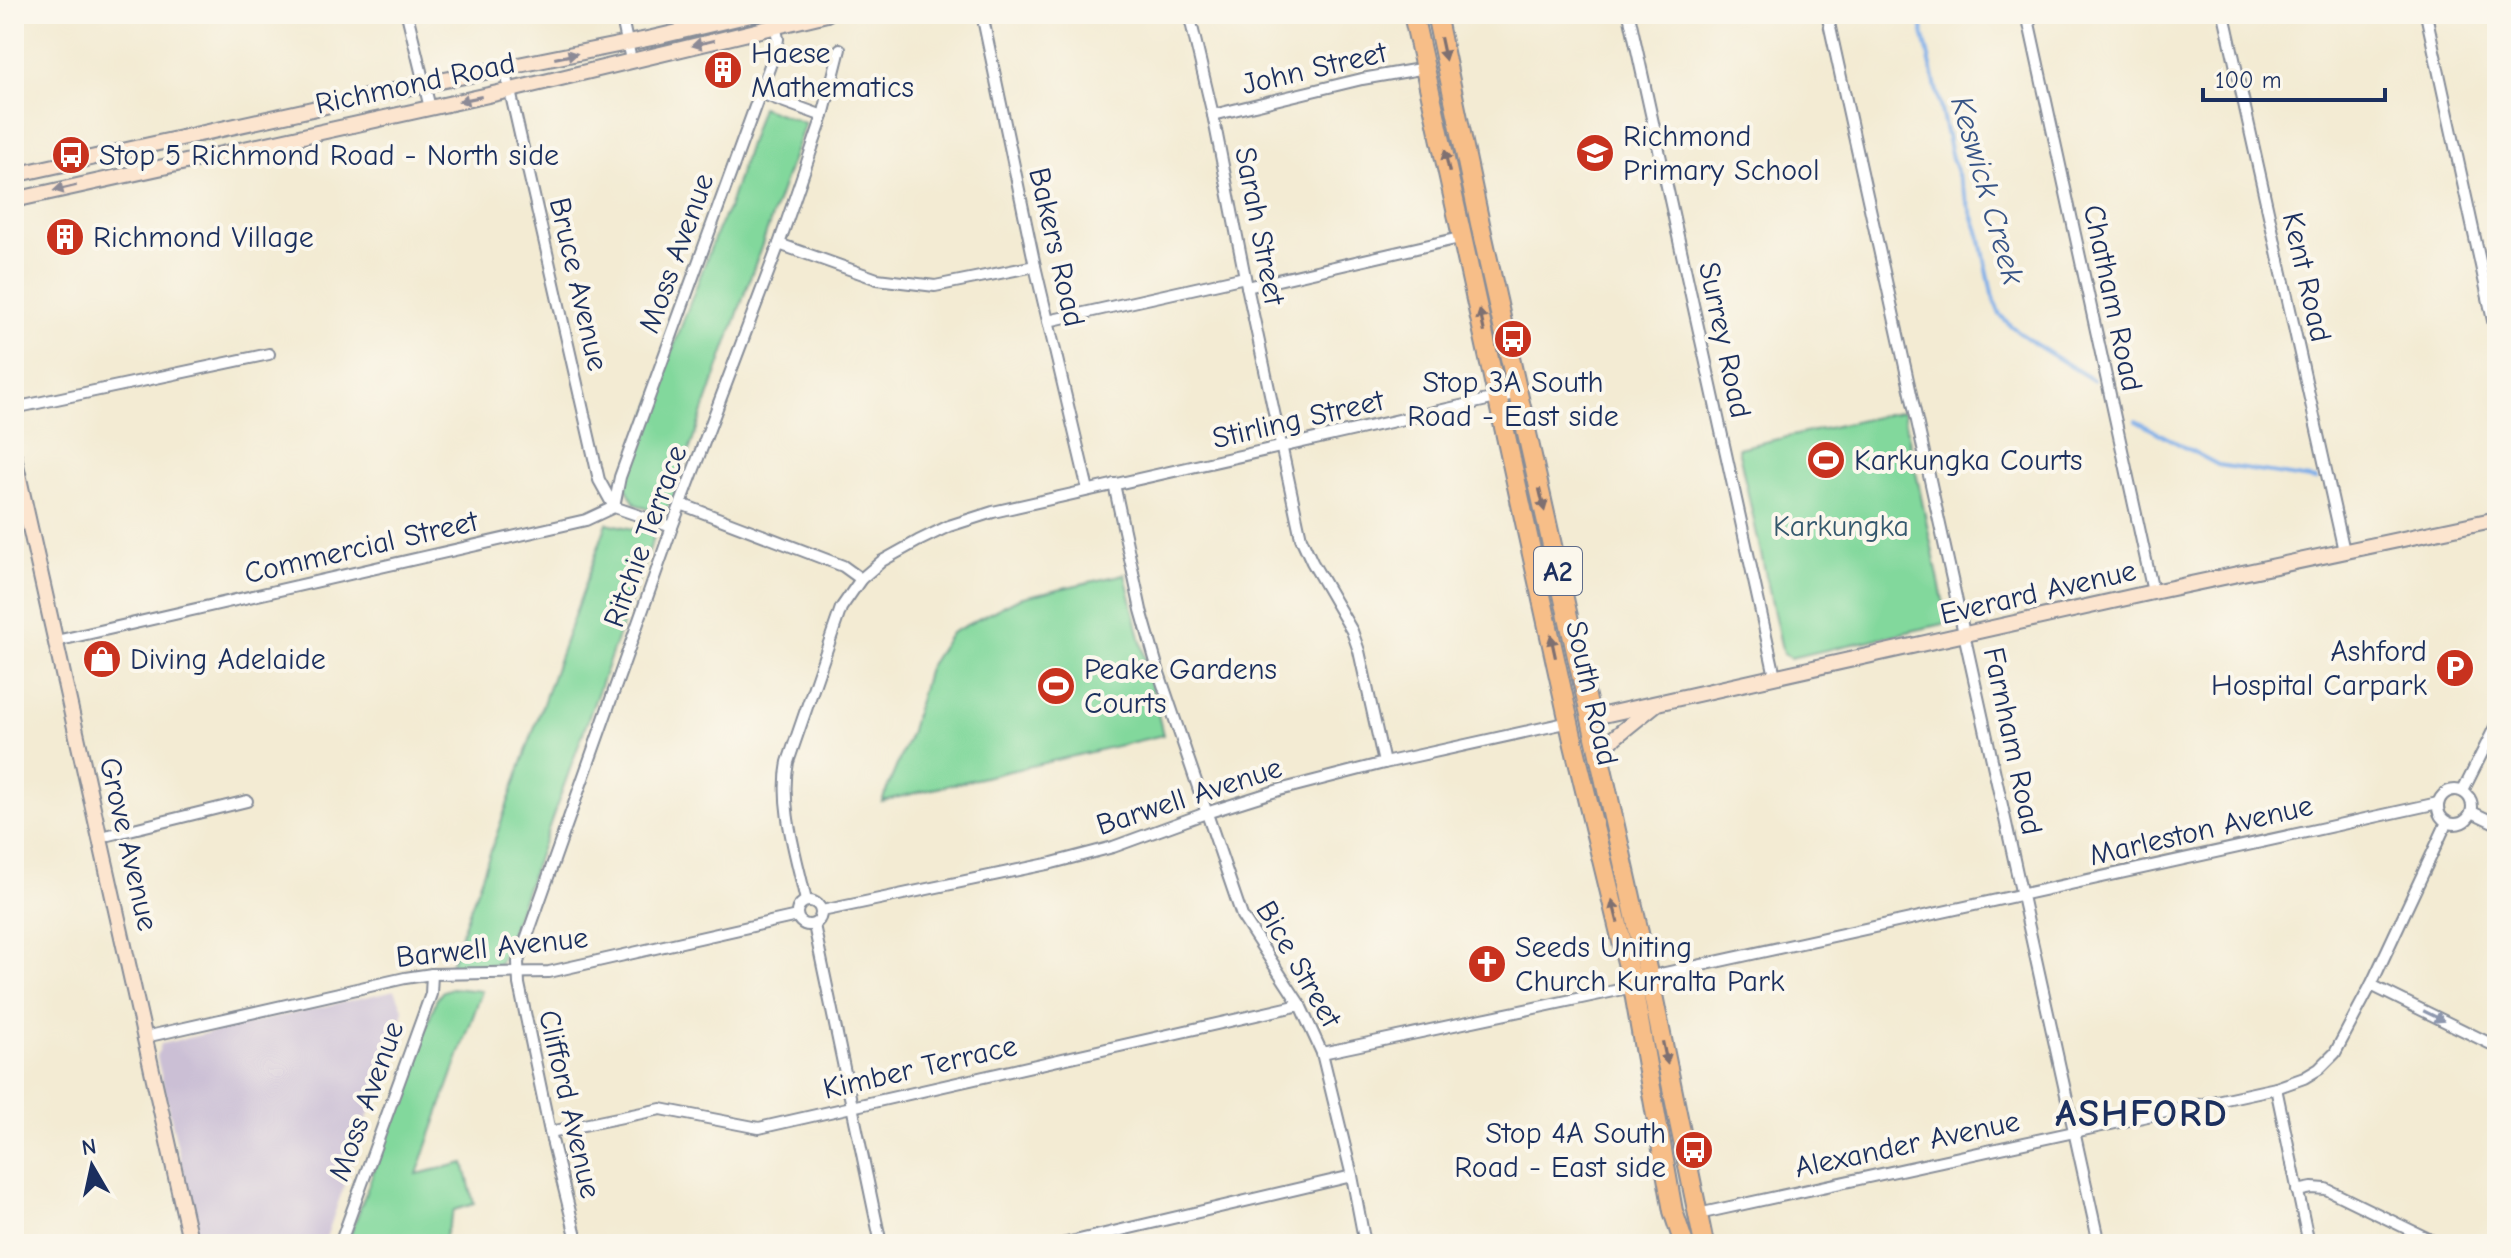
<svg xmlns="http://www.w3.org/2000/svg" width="2511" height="1258" font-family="'Comic Neue',sans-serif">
<rect width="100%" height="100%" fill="#fbf7ec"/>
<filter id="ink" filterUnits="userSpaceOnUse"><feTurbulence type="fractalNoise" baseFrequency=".0125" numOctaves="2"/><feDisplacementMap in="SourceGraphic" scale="16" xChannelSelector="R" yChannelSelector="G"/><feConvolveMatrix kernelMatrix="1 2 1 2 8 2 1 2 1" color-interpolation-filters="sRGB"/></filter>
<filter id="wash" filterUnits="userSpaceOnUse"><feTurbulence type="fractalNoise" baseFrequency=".006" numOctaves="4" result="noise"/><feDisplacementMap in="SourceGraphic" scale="32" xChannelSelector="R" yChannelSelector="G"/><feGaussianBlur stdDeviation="1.8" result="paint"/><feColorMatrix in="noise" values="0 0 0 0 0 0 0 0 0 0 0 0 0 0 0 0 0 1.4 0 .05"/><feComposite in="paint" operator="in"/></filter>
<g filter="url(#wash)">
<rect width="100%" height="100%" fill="#f3ebd3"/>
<path fill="#cbbfd5" d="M395 990 404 1011 324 1244H200L157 1057 161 1044Z"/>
<g fill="#82d89c" stroke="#4e847d" stroke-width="2">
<path d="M761 107 805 123 676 488 675 499 660 514 635 504 623 482 717 231 728 209Z"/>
<path d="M1903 411 1947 619 1943 624 1790 658 1783 654 1738 448Z"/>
<path d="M607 523 655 534 499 965 450 966Z"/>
<path d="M1125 574 1163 735 882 801 910 734 928 668 951 633 1019 598Z"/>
<path d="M452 988 482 991 417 1174 464 1163 474 1204 454 1210 442 1244H347L437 998 443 991Z"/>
</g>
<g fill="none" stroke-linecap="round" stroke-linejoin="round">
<g stroke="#7dade8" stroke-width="4">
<path d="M1919 14 1952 158 1981 240 1992 294 2000 315 2011 326 2035 344 2093 380"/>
<path d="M2136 421 2218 465 2316 480"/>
</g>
</g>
</g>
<g filter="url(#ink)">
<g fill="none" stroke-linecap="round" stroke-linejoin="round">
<defs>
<g id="street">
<path d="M407 14 430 108"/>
<path d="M621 14 631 60"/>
<path d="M982 14 1035 266 1088 490"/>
<path d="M1189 14 1213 115 1245 277 1301 538 1312 562 1352 631 1359 651 1384 763"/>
<path d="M1629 14 1775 676"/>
<path d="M1827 14 2099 1244"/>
<path d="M2027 14 2153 592"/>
<path d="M2224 14 2344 551"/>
<path d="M2426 14 2497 339"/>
<path d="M505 69 599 480 614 507"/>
<path d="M1213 115 1362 79 1426 68"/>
<path d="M823 116 840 49"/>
<path d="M779 244 877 279 935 286 1035 266"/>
<path d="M1247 287 1464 237"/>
<path d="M1048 321 1245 277"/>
<path d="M14 408 269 354"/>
<path d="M1114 484 1141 610 1159 673 1242 916 1300 1005 1322 1053 1352 1176 1365 1244"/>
<path d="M681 504 843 566 861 579"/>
<path d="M614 507 620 477 776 49 778 39 773 14"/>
<path d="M56 641 586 520 614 507 672 527"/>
<circle cx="2455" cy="807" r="17"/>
<path d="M2463 791 2497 723"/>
<path d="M2472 812 2497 824"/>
<path d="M101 837 247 801"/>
<circle cx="809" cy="913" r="12"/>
<path d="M806 901C797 857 779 807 788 762L841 608 861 579 882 561 918 541 949 526 993 512 1518 393"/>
<path d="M822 911 1052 863 1113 847 1206 813 1279 790 1384 763 1570 722"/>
<path d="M814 925 881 1244"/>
<path d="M2371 985 2497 1047"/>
<path d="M145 1037 405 978 432 974 549 972 797 916"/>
<path d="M1322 1053 1633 987 1647 977 2438 803"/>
<path d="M2276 1088 2309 1244"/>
<path d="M550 1132 661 1109 759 1128 1300 1005"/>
<path d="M2297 1191 2312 1188 2326 1189 2439 1244"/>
<path d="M1698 1214 2276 1088 2304 1078 2319 1069 2335 1053 2371 985 2447 822"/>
<path d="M340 1244 431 994 432 974"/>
<path d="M578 1244 550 1132 519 984 518 962 672 527 779 244 823 116 760 93"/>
<path d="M1062 1244 1352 1176"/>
</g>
<g id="secondary">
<path d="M14 175 425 84 652 38 755 14"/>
<path d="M14 200 511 90 827 14"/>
<path d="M14 456 191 1244"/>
<path d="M1590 718 2153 592 2497 519"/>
<path d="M1598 756 1615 737 1656 704"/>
</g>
<g id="highway">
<path d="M1413 14 1574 745 1633 987 1673 1211 1684 1244"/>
<path d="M1436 14 1482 233 1654 1000 1704 1244"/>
</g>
</defs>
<use href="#street" stroke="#878d98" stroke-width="14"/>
<use href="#secondary" stroke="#878d98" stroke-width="18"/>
<use href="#highway" stroke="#878d98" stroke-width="22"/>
<use href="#street" stroke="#fff" stroke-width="10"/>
<use href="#secondary" stroke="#fce5cf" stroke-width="14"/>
<use href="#highway" stroke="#f7be88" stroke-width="18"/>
</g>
<defs><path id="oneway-solid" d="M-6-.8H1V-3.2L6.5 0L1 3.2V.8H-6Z" transform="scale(2)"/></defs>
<g fill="#8c8a96">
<use href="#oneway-solid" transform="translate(703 43) rotate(167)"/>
<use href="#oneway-solid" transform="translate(566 56) rotate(-12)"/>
<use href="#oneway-solid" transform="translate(470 99) rotate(168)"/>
<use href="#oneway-solid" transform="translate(65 188) rotate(167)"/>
</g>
<g fill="#7e6f71">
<use href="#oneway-solid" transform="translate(1443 49) rotate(78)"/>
<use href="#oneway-solid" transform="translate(1447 161) rotate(-102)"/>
<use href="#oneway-solid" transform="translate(1482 321) rotate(-102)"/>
<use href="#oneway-solid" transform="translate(1542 500) rotate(77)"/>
<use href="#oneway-solid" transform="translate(1553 646) rotate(-102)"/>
<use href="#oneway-solid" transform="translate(1615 911) rotate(-104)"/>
<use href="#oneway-solid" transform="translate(1665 1053) rotate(78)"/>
</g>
<use fill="#8d97ae" href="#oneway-solid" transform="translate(2434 1016) rotate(26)"/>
</g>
<defs>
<symbol id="building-disc" viewBox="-11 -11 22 22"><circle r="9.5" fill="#c8321e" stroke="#fbf7ec"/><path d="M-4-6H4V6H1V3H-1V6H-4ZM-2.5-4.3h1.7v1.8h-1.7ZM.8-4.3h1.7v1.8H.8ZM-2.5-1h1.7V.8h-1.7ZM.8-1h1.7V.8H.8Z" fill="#fff"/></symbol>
<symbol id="school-disc" viewBox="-11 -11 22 22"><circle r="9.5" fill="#c8321e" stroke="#fbf7ec"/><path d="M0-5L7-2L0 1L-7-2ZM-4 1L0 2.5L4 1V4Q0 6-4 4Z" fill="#fff"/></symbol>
<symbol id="bus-disc" viewBox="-11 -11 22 22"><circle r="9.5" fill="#c8321e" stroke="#fbf7ec"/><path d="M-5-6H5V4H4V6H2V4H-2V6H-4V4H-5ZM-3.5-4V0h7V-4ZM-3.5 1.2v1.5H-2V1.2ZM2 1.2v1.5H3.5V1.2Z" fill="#fff"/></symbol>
<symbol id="stadium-disc" viewBox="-11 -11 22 22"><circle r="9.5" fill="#c8321e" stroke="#fbf7ec"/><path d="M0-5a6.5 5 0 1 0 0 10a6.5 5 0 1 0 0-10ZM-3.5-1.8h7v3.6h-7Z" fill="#fff"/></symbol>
<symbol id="shop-disc" viewBox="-11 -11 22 22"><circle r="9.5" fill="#c8321e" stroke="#fbf7ec"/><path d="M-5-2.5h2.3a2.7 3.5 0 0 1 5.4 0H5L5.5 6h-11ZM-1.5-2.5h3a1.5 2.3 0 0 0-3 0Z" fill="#fff"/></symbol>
<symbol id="parking-disc" viewBox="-11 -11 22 22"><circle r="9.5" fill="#c8321e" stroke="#fbf7ec"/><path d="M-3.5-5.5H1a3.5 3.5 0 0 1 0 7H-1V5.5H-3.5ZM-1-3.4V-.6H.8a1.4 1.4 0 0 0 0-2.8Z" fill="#fff"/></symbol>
<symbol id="church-disc" viewBox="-11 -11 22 22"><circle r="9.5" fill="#c8321e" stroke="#fbf7ec"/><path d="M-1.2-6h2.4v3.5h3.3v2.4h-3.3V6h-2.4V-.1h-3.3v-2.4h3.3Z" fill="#fff"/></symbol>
</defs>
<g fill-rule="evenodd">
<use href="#building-disc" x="701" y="48" width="44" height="44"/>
<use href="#school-disc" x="1573" y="131" width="44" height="44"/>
<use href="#bus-disc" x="49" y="133" width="44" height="44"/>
<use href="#building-disc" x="43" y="215" width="44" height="44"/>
<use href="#bus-disc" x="1491" y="317" width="44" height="44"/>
<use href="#stadium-disc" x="1804" y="438" width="44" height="44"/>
<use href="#shop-disc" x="80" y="637" width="44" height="44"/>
<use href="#parking-disc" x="2433" y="646" width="44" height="44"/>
<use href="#stadium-disc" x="1034" y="664" width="44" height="44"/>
<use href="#church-disc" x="1465" y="942" width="44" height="44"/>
<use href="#bus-disc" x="1672" y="1128" width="44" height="44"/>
</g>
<g text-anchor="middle" stroke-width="8" stroke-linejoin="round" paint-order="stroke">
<rect fill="#fbf7ec" stroke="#5e6b89" stroke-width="2" x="1534" y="547" width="48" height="48" rx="6"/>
<g font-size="28" font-weight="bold" fill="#1b2f5e">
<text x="1558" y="581">A2</text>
</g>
<g font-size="30" fill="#1b2f5e" stroke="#fbf7ec" text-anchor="start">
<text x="751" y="63">Haese<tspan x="751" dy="34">Mathematics</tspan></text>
<text x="1623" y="146">Richmond<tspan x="1623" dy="34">Primary School</tspan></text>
<text x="99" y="165">Stop 5 Richmond Road - North side</text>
<text x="93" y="247">Richmond Village</text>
<text x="1513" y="392" text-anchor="middle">Stop 3A South<tspan x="1513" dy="34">Road - East side</tspan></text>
<text x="1854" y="470">Karkungka Courts</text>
<text x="2427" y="661" text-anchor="end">Ashford<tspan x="2427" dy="34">Hospital Carpark</tspan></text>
<text x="130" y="669">Diving Adelaide</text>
<text x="1084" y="679">Peake Gardens<tspan x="1084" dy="34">Courts</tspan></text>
<text x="1515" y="957">Seeds Uniting<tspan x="1515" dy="34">Church Kurralta Park</tspan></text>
<text x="1666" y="1143" text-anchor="end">Stop 4A South<tspan x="1666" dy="34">Road - East side</tspan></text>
</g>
<g font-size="30" fill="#1b2f5e" stroke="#fbf7ec">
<text transform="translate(1314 68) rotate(-13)" y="10">John Street</text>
<text transform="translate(415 83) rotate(-12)" y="10">Richmond Road</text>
<text transform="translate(1260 226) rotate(79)" y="10">Sarah Street</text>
<text transform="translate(1057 247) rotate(77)" y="10">Bakers Road</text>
<text transform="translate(676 253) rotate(-70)" y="10">Moss Avenue</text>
<text transform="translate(2307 277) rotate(77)" y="10">Kent Road</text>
<text transform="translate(579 284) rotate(77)" y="10">Bruce Avenue</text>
<text transform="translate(2113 298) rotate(78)" y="10">Chatham Road</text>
<text transform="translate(1725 340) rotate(78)" y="10">Surrey Road</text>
<text transform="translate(1298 419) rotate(-13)" y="10">Stirling Street</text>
<text transform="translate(645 536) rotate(-70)" y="10">Ritchie Terrace</text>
<text transform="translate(361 547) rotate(-13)" y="10">Commercial Street</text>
<text transform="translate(2038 592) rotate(-13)" y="10">Everard Avenue</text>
<text transform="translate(1592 693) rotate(77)" y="10">South Road</text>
<text transform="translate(2013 741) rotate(78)" y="10">Farnham Road</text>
<text transform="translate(1189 796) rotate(-18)" y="10">Barwell Avenue</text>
<text transform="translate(2201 830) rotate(-13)" y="10">Marleston Avenue</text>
<text transform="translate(129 844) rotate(77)" y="10">Grove Avenue</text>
<text transform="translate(492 947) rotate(-6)" y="10">Barwell Avenue</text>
<text transform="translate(1299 964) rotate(60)" y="10">Bice Street</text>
<text transform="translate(920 1067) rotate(-13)" y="10">Kimber Terrace</text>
<text transform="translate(366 1101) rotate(-70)" y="10">Moss Avenue</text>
<text transform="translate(570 1104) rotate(77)" y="10">Clifford Avenue</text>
<text transform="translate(1907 1144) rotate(-12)" y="10">Alexander Avenue</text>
</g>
<g font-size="30" fill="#35596e" stroke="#fbf7ec">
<text x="1841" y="536">Karkungka</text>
</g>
<g font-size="32" font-style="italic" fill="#385587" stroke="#fbf7ec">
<text transform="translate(1988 190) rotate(74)" y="11">Keswick Creek</text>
</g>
<g font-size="38" font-weight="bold" letter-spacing="2" fill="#1b2f5e" stroke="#fbf7ec">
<text x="2142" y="1126">ASHFORD</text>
</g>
</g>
<rect width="2511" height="1258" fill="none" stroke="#fbf7ec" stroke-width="48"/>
<g transform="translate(92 1166) rotate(351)" stroke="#fbf7ec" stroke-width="6" paint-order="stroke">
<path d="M0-6L14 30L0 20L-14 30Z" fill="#1b2f5e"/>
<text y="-12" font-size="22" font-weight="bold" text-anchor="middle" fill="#1b2f5e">N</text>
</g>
<path d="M2203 88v12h182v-12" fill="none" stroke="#1b2f5e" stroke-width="4"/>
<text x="2215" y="88" font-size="24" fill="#1b2f5e" stroke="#fbf7ec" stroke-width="6" paint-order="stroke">100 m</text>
</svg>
